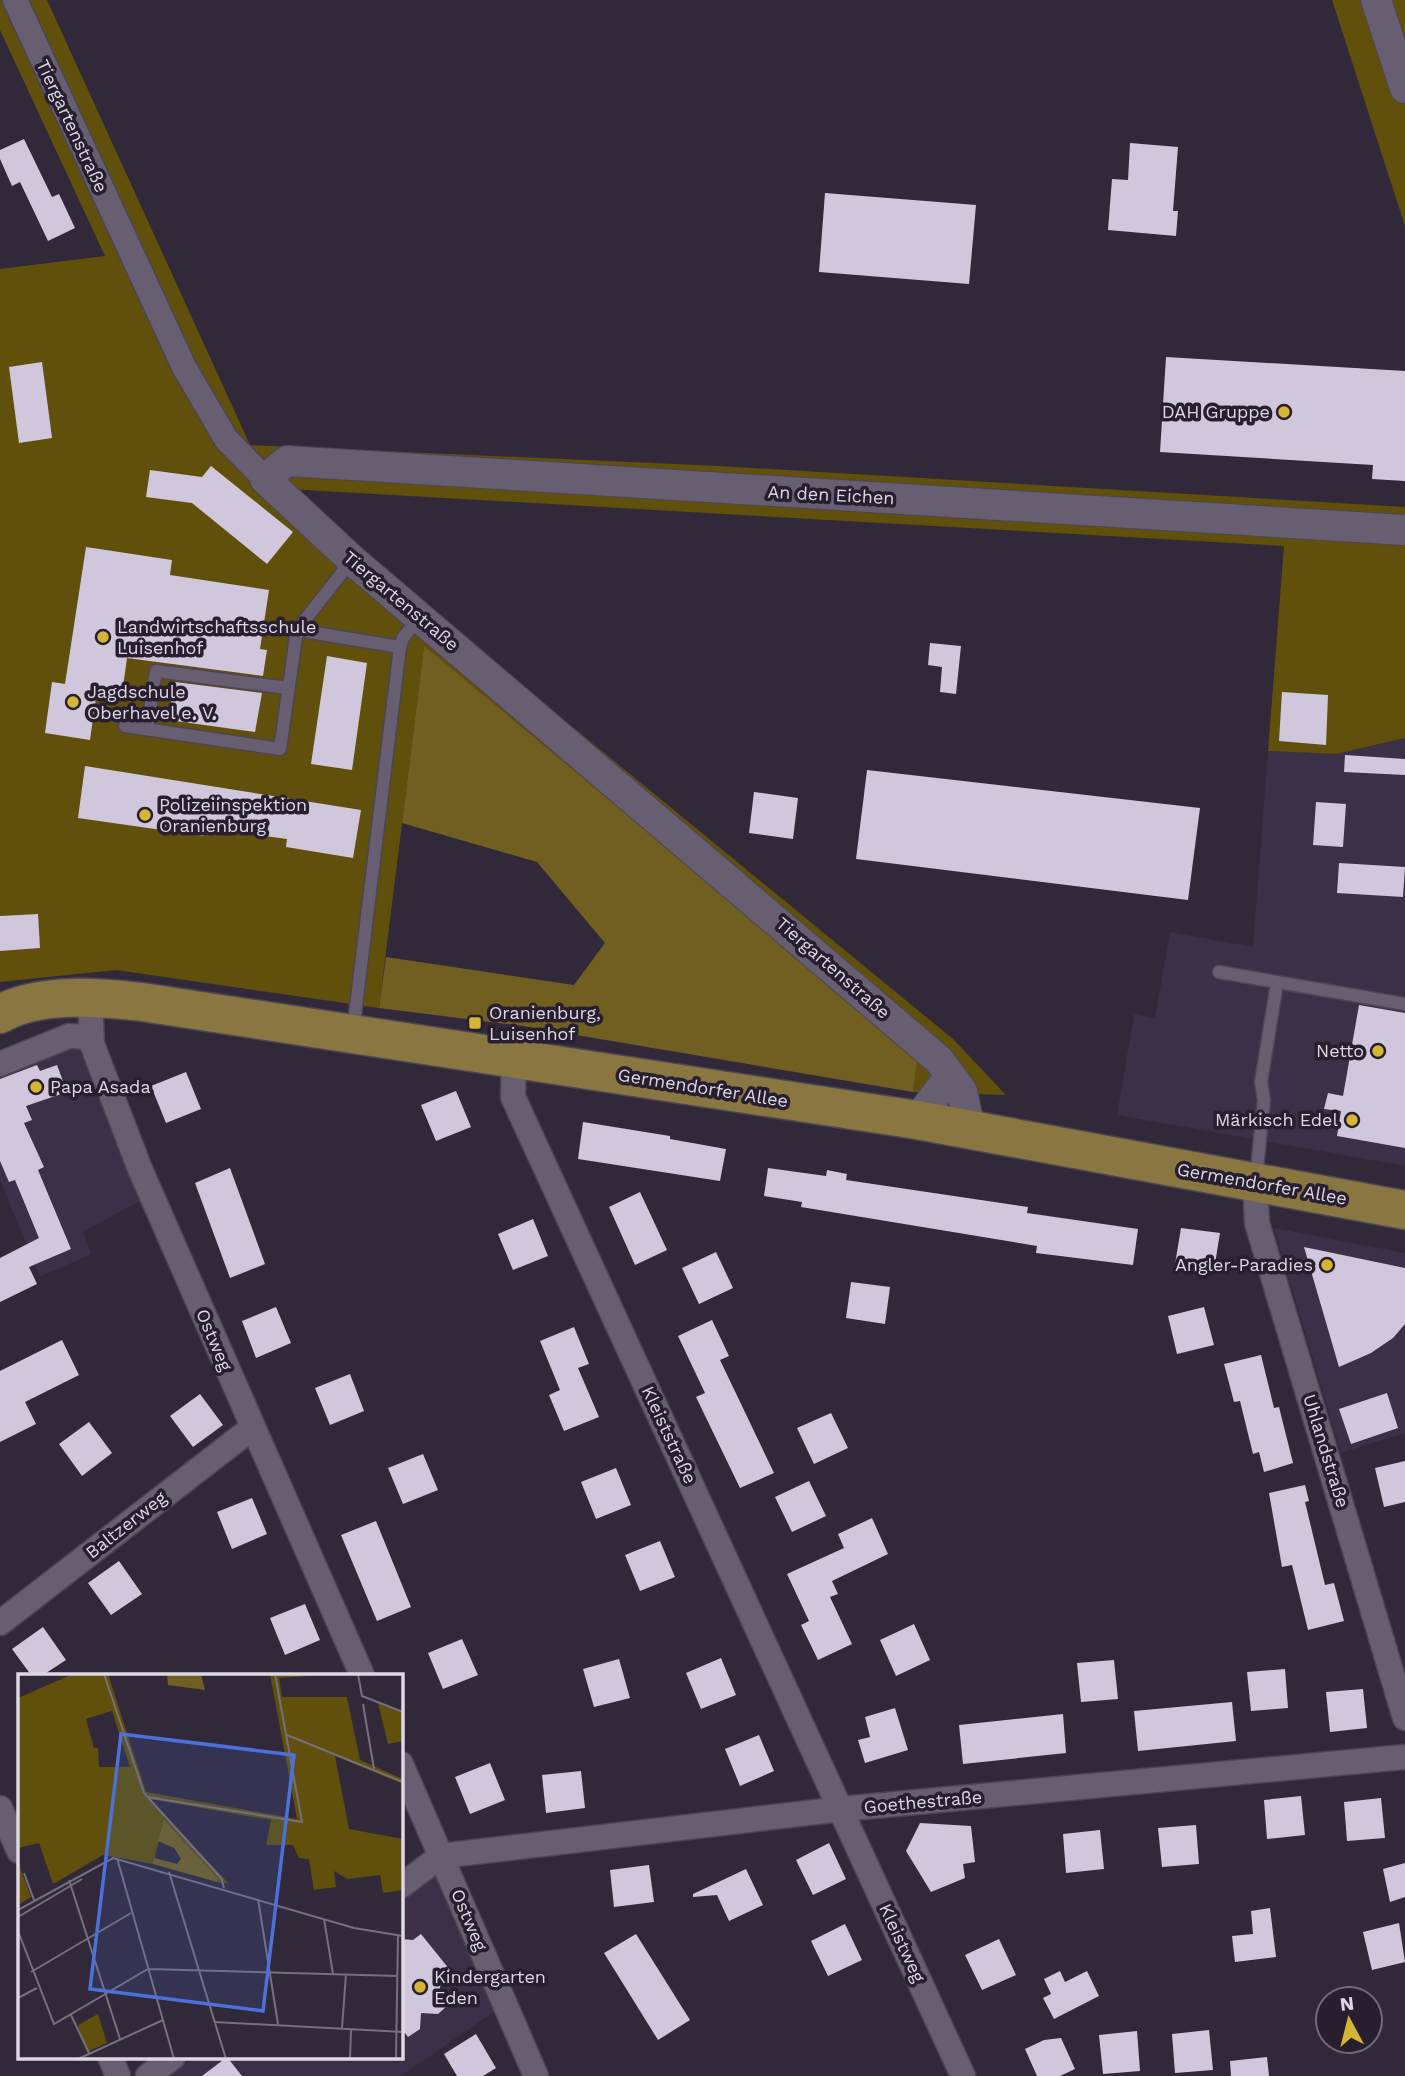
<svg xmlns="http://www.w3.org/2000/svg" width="1405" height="2076" font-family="'Work Sans',sans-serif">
<rect width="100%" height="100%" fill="#312939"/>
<g fill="#3b3047">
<path d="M1405 738V1166L1117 1115 1134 1014 1155 1018 1170 932 1253 947 1268 751 1336 754Z"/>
<path d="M77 1043 141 1200 83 1232 91 1254 40 1277 0 1180V1074Z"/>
<path d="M1274 1228 1405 1253V1433L1341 1453Z"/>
<path d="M434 1872 495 2011 401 2076H169L194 2057H401V1895Z"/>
</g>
<g fill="#60500b">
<path d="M0 0H47L250 445 719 466 1405 507V738L1336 754 1268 751 1284 546 288 489 302 505 953 1039 1006 1095 913 1092 918 1056 424 647 379 1008 116 970 0 982V269L105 256 0 30Z"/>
<path d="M1332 0H1405V226Z"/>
</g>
<path fill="#705f21" d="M424 646 918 1056 913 1092 523 1026 379 1008 386 957 574 985 605 943 537 862 402 823Z"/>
<g fill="#d1c7dc">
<path d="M24 139 52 197 59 194 75 228 48 241 20 182 12 186 0 159V150Z"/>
<path d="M1130 143 1178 147 1173 211H1178L1176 236 1108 230 1112 179 1128 180Z"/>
<path d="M825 193 976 205 969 284 819 272Z"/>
<path d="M1166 357 1405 371V481L1372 479 1373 465 1160 452Z"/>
<path d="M42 362 52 438 19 443 9 367Z"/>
<path d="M211 466 293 532 267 564 192 503 146 497 150 470 202 477Z"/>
<path d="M86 547 172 560 170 575 269 590 260 649 267 650 263 676 127 658 121 701 96 697 90 740 45 733 52 682 65 684Z"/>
<path d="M930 643 961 646 956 694 940 692 942 667 928 665Z"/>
<path d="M327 656 367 663 352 770 311 764Z"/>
<path d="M175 682 262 693 255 732 168 720Z"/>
<path d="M1282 692 1328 695 1326 745 1279 741Z"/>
<path d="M1345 755 1405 759V775L1344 772Z"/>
<path d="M85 766 361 810 353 858 286 847 287 839 205 828 204 836 78 818Z"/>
<path d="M867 770 1200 808 1188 900 856 859Z"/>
<path d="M754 792 798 798 793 839 749 833Z"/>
<path d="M1316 802 1346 804 1343 847 1313 845Z"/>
<path d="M1339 863 1405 867 1403 897 1337 893Z"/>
<path d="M38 914 40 948 0 951V916Z"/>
<path d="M1359 1005 1405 1013V1148L1337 1136 1341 1111 1324 1109 1328 1093 1343 1096Z"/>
<path d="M37 1065 40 1071 57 1065 67 1092 26 1106 32 1120 24 1123 44 1167 38 1170 71 1249 29 1267 37 1284 0 1302V1258L39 1238 15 1180 9 1182 0 1161V1079Z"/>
<path d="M186 1072 201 1109 166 1123 151 1086Z"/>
<path d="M456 1091 471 1127 436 1141 421 1105Z"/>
<path d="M583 1122 670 1136V1139L726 1149 720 1181 578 1159Z"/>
<path d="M230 1168 265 1264 230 1278 195 1183Z"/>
<path d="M768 1168 826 1176 827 1170 847 1174 846 1180 1028 1207 1027 1213 1138 1229 1133 1265 1036 1253 1037 1246 801 1207 802 1202 764 1196Z"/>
<path d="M640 1192 667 1250 635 1265 609 1207Z"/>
<path d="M533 1219 548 1256 513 1270 498 1234Z"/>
<path d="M1181 1228 1220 1233 1214 1270 1175 1264Z"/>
<path d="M1304 1247 1405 1268V1324L1393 1338 1371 1353 1339 1367Z"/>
<path d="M716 1252 733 1288 699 1304 682 1268Z"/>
<path d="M851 1282 890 1287 885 1324 846 1318Z"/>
<path d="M276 1307 291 1343 256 1358 242 1321Z"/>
<path d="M1204 1307 1214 1345 1177 1354 1168 1316Z"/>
<path d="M712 1320 729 1356 720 1360 774 1473 740 1488 696 1397 705 1393 678 1336Z"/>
<path d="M574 1327 589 1364 578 1368 599 1417 564 1431 549 1395 560 1390 540 1341Z"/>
<path d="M62 1340 79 1375 25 1402 36 1424 0 1442V1371Z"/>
<path d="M1261 1355 1274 1408 1279 1407 1293 1463 1264 1472 1259 1452 1253 1454 1240 1401 1234 1402 1224 1364Z"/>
<path d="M350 1374 364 1411 330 1425 315 1388Z"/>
<path d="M1387 1393 1398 1428 1351 1444 1339 1409Z"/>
<path d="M200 1394 223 1425 193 1447 170 1416Z"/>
<path d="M831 1413 848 1448 814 1464 797 1428Z"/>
<path d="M89 1422 112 1453 82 1476 59 1444Z"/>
<path d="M423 1454 438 1490 403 1504 388 1468Z"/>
<path d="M1405 1461V1502L1384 1507 1375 1468Z"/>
<path d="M616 1468 631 1505 596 1519 581 1482Z"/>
<path d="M809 1481 826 1516 792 1532 775 1497Z"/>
<path d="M1305 1485 1309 1501 1305 1502 1325 1585 1334 1583 1344 1621 1308 1630 1292 1565 1282 1567 1269 1493Z"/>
<path d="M252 1498 267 1534 232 1549 217 1512Z"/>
<path d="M872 1518 888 1554 832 1581 838 1594 830 1597 852 1644 818 1660 801 1625 809 1621 787 1574 844 1548 838 1534Z"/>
<path d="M376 1521 411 1607 377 1621 341 1535Z"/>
<path d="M660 1541 675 1577 640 1591 625 1555Z"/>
<path d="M119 1561 142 1594 111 1615 88 1583Z"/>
<path d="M305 1604 320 1640 285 1655 270 1618Z"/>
<path d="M914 1624 930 1660 896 1676 880 1640Z"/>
<path d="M43 1627 66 1660 43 1675H31L12 1649Z"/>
<path d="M462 1639 478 1675 443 1689 428 1653Z"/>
<path d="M721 1658 736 1695 701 1709 686 1673Z"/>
<path d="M619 1659 630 1698 594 1707 583 1669Z"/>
<path d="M1114 1660 1118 1699 1081 1702 1077 1663Z"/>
<path d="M1285 1669 1288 1708 1251 1711 1247 1672Z"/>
<path d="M1363 1689 1367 1728 1330 1732 1326 1692Z"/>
<path d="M1232 1702 1236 1741 1138 1751 1134 1711Z"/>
<path d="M895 1708 908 1750 865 1763 858 1740 870 1737 865 1717Z"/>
<path d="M1063 1714 1066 1753 963 1764 959 1725Z"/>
<path d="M759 1735 774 1771 740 1786 725 1749Z"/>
<path d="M490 1763 505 1800 470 1814 455 1777Z"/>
<path d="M581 1771 585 1808 546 1813 542 1775Z"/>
<path d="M1301 1796 1305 1835 1267 1839 1264 1800Z"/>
<path d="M1381 1798 1385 1838 1347 1841 1344 1802Z"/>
<path d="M920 1823 971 1826 975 1862 963 1864 965 1878 931 1892 906 1851Z"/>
<path d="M1196 1825 1199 1864 1162 1867 1158 1828Z"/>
<path d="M1100 1830 1104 1869 1066 1873 1063 1834Z"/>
<path d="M829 1843 846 1879 813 1895 796 1860Z"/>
<path d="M1405 1863V1897L1390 1902 1383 1869Z"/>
<path d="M649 1865 654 1902 614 1907 610 1870Z"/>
<path d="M746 1869 763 1905 729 1921 717 1895 693 1897V1894Z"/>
<path d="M1270 1908 1276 1957 1235 1962 1232 1936 1253 1934 1251 1911Z"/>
<path d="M1399 1923 1405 1962 1372 1970 1363 1932Z"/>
<path d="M845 1924 862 1960 828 1976 811 1941Z"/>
<path d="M421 1934 450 1970 442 1976 438 1998 447 2006 438 2014 421 2013 420 2029 408 2037 401 2028V1939L413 1940Z"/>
<path d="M636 1934 690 2020 658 2040 604 1953Z"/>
<path d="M999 1939 1016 1975 982 1990 965 1955Z"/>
<path d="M1060 1971 1065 1982 1087 1971 1099 1996 1054 2019 1043 1998 1051 1994 1044 1979Z"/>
<path d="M1209 2030 1213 2070 1175 2073 1172 2034Z"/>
<path d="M1137 2031 1140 2071 1103 2074 1099 2035Z"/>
<path d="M476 2034 496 2068 483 2076H457L444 2054Z"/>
<path d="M1061 2038 1075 2069 1060 2076H1037L1025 2049 1044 2040Z"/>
<path d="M227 2057 242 2076H202Z"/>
<path d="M1267 2057 1269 2076H1231L1230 2061Z"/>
</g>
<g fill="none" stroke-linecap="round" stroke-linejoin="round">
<defs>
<g id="service">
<path d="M297 630 352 560"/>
<path d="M400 647 403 638 419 617"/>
<path d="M125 726 280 749 297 630 400 647 353 1031"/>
<path d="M147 729 156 671 288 688"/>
<path d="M1219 972 1405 1004"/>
<path d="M1256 1178 1264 1100 1261 1082 1277 983"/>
</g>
<g id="minor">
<path d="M15 0 184 367 226 439 265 479"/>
<path d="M90 999 92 1044 140 1169 362 1675"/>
<path d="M514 1058 513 1097 963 2076"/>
<path d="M0 1064 69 1036 90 1037"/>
<path d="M1255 1182 1257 1223 1405 1718"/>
<path d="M0 1623 252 1428"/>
<path d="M401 1764 536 2076"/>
<path d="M0 1808 19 1851"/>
<path d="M401 1886 441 1856 841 1809 1405 1757"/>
<path d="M110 2057 118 2076"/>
<path d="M148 2076 173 2057"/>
</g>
<g id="tertiary">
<path d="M1376 0 1405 88"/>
<path d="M917 1120 950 1076"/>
<path d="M970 1130 962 1091 939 1060 352 560 265 479 287 461 1405 530"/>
</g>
<path id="primary" d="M0 1014C40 992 99 997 142 1002L917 1120 1405 1210"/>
</defs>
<use href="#service" stroke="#4c4553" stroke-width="15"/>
<use href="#minor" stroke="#4c4553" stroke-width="27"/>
<use href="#tertiary" stroke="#4c4553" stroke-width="32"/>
<use href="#primary" stroke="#4c4553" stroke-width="41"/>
<use href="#service" stroke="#675e72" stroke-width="12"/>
<use href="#minor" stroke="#675e72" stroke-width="24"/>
<use href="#tertiary" stroke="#675e72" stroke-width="30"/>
<use href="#primary" stroke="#897640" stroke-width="38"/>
</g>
<g fill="#d5b534" stroke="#271f2f" stroke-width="2.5">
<circle cx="1284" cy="412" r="7"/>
<circle cx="103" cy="637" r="7"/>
<circle cx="73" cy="702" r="7"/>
<circle cx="145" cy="815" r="7"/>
<rect x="468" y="1016" width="14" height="14" rx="3.5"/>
<circle cx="1378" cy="1051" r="7"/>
<circle cx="36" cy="1087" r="7"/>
<circle cx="1352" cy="1120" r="7"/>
<circle cx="1327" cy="1265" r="7"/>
<circle cx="420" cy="1987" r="7"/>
</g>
<g text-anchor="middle" stroke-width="7" stroke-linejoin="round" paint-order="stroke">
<g font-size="18" fill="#ddd8e3" stroke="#271f2f">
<text transform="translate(72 126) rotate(65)" y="6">Tiergartenstraße</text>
<text transform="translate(831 495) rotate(3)" y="6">An den Eichen</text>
<text transform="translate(401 601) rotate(40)" y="6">Tiergartenstraße</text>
<text transform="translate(833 968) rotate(41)" y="6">Tiergartenstraße</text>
<text transform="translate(703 1088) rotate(9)" y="6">Germendorfer Allee</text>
<text transform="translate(1262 1184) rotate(10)" y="6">Germendorfer Allee</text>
<text transform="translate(214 1340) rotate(67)" y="6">Ostweg</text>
<text transform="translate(669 1435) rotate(65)" y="6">Kleiststraße</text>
<text transform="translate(1326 1451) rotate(73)" y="6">Uhlandstraße</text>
<text transform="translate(126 1525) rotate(-38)" y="6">Baltzerweg</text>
<text transform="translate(923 1802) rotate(-5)" y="6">Goethestraße</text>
<text transform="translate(469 1920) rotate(67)" y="6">Ostweg</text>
<text transform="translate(902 1943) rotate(65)" y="6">Kleistweg</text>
</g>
<g font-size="18" fill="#ddd8e3" stroke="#271f2f" text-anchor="start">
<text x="1270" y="418" text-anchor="end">DAH Gruppe</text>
<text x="117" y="633">Landwirtschaftsschule<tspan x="117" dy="21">Luisenhof</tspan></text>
<text x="87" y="698">Jagdschule<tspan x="87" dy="21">Oberhavel e. V.</tspan></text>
<text x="159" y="811">Polizeiinspektion<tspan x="159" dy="21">Oranienburg</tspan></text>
<text x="489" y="1019">Oranienburg,<tspan x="489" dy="21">Luisenhof</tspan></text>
<text x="1364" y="1057" text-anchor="end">Netto</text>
<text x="50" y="1093">Papa Asada</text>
<text x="1338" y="1126" text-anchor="end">Märkisch Edel</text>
<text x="1313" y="1271" text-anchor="end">Angler-Paradies</text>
<text x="434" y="1983">Kindergarten<tspan x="434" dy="21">Eden</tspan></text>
</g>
</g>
<g transform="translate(18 1674)">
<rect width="385" height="385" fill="#312939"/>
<path d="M55 0H90L128 118 279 145 252 0H318L261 4 264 23H329L342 86 385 105V110L317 82 331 155 385 165V216L365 219 362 201 329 205 316 197 318 213 296 216 291 185 281 184 275 171H248L253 146 132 125 211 210 199 208 200 204 146 146 135 190 85 181 35 210 21 169 0 174V24ZM94 37 112 93H81L80 74H76L68 45ZM360 29 385 39V67L370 70ZM0 188 13 223 0 231ZM80 340 89 369 69 378 60 351Z" fill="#60500b" fill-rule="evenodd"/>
<path d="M149 0H183L187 16 150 11ZM146 146 200 204 199 208 135 190 136 184 159 190 163 185 156 174 140 167Z" fill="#705f21"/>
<path fill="none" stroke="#766f7d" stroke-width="2" d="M86 0 126 119 203 204 206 214M340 0 344 22 385 38M345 30 356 95M269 61 385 108M129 123 284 148 257 0M99 184 156 385M151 198 208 385M6 199 16 226M51 206 102 365M240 225 260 350M0 236 95 184 336 254 385 262M0 243 64 205M306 245 315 300M0 257 36 350 130 295 380 302M13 298 113 239M0 324 19 314M53 341 71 379M196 348 385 358M324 354 328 300M60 385 145 346M332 385 333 355M378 385 380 261"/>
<path fill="#4d70db" fill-opacity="0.15" stroke="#4d70db" stroke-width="3.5" d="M103 60 276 81 245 337 72 315Z"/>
<rect width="385" height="385" fill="none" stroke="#ddd8e3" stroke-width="3.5"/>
</g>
<g transform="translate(1349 2020) rotate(353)"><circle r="33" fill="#271f2f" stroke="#706977" stroke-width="2"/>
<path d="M0-5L12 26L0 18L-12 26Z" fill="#d5b534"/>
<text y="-10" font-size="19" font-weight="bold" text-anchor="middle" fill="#ddd8e3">N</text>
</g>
</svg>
